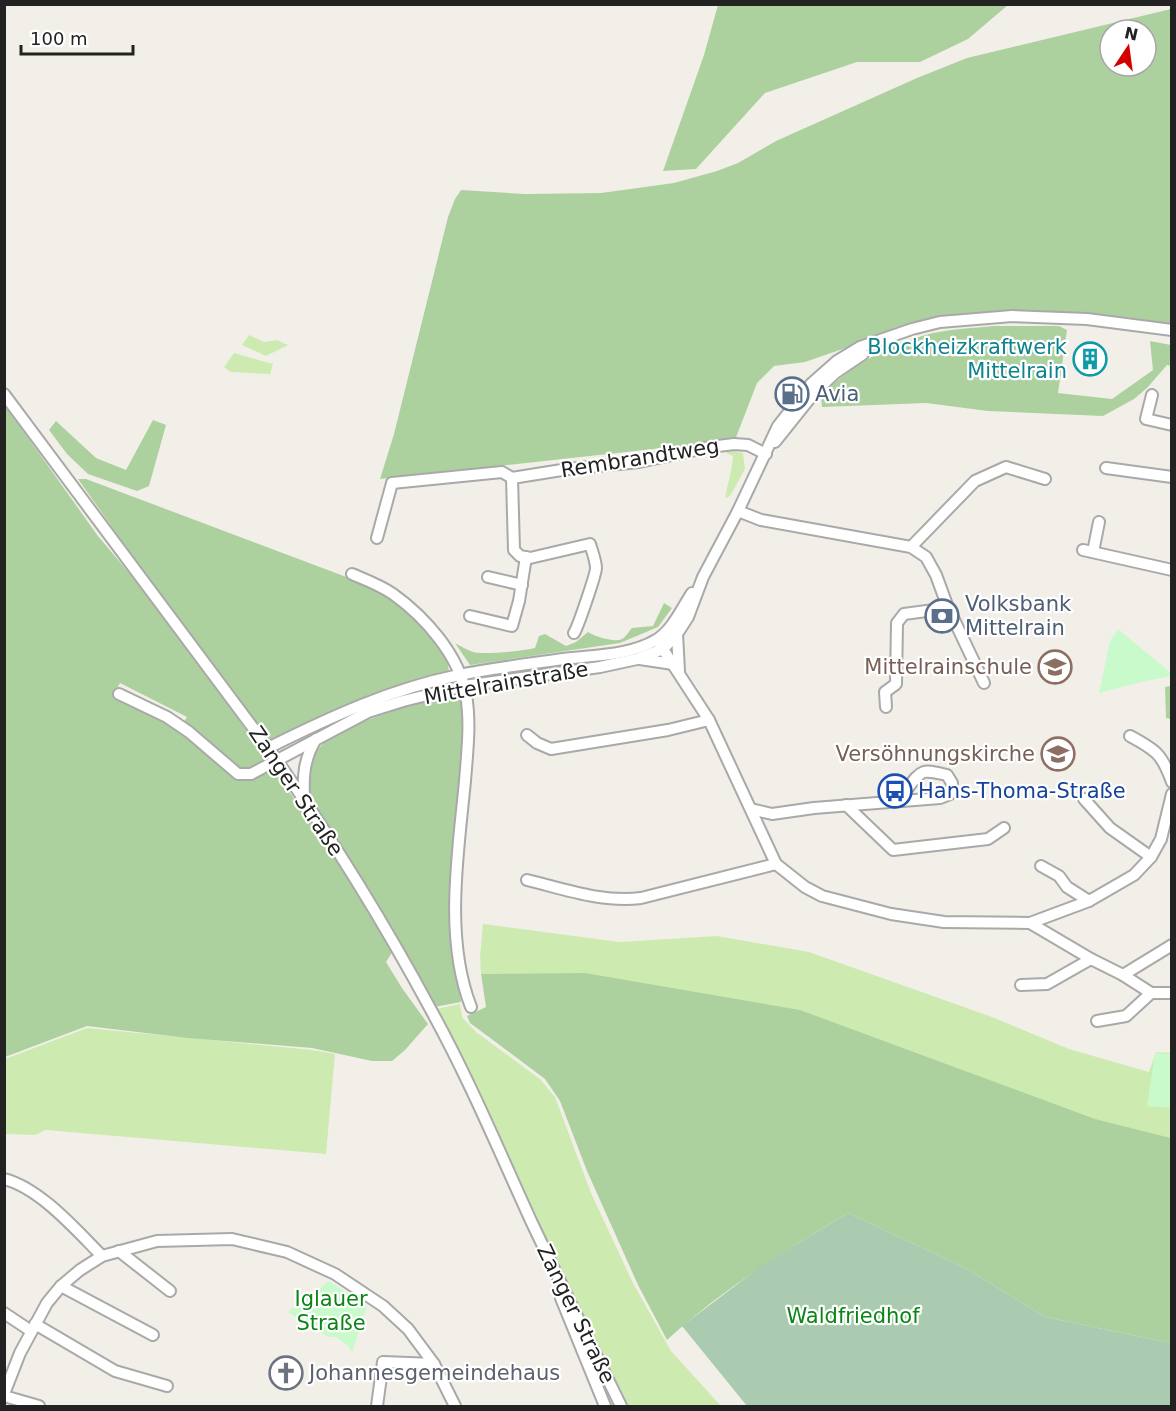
<svg xmlns="http://www.w3.org/2000/svg" width="1176" height="1411" font-family="'DejaVu Sans',sans-serif">
<rect width="100%" height="100%" fill="#f2efe9"/>
<g fill="#cdebb0">
<path d="M249 335 264 342 277 340 288 345 266 356 242 345Z"/>
<path d="M234 353 273 364 270 374 231 372 224 367Z"/>
<path d="M731 450 743 453 745 469 730 496 725 498C728 483 732 470 733 456L726 453Z"/>
<path d="M483 924 620 942 717 936 809 952 992 1017 1069 1049 1149 1072 1156 1052 1171 1053V1138L494 975 481 974 480 957Z"/>
<path d="M460 1004 462 1017 476 1032 540 1079 555 1097 591 1193 633 1283 671 1351 721 1406H627L623 1402 436 1009Z"/>
<path d="M87 1028 312 1050 335 1054 326 1154 46 1130 35 1135 5 1134V1059Z"/>
</g>
<g fill="#add19e" fill-rule="evenodd">
<path d="M718 5V4L1008 5 968 39 920 62H857L765 93 696 169 663 171 704 55Z"/>
<path d="M1171 9V325L1096 314 991 311 939 318 895 328 860 343 805 362 774 366 757 383 735 440 380 479 394 434 448 217 455 199 461 190 525 194 601 193 674 183 717 171 738 163 776 141 917 78 967 58ZM1110 30H1146V66H1110Z"/>
<path d="M993 326H1059L1067 330 1058 393 1112 399 1153 370 1150 341 1171 345V366L1167 365 1147 388 1134 399 1103 416 988 411 926 403 822 407 821 395C855 363 887 345 933 333 952 329 974 328 993 326Z"/>
<path d="M4 404 98 536 167 618 321 837 393 951 386 962 402 988 428 1024 405 1050 392 1061H372L312 1048 187 1038 87 1026 5 1057ZM120 683 187 717 180 728 113 696Z"/>
<path d="M153 420 166 425 149 486 137 491 88 474 67 454 49 430 56 421 96 458 126 470Z"/>
<path d="M78 479H86L381 590 415 617 446 654 449 672 368 699 270 740 164 601Z"/>
<path d="M664 603 672 608 658 627 620 643 470 665 455 643C461 646 467 650 473 652 483 655 523 651 535 648L539 636 545 634 566 646 576 642 588 632C593 636 615 643 622 639 626 637 629 631 632 628L653 626Z"/>
<path d="M1171 686H1172L1171 719 1166 718 1165 687Z"/>
<path d="M448 692 460 696 466 707 455 960 461 1002 434 1007 393 930 346 859 310 800 305 787 311 757 328 738 353 725Z"/>
<path d="M585 973 800 1010 1095 1119 1171 1138V1343L1045 1317 967 1269 848 1213C785 1251 721 1290 667 1340L638 1285 587 1171 560 1101 545 1079 470 1023 467 1016 486 1007 481 974Z"/>
</g>
<path fill="#aacbaf" d="M848 1213 967 1269 1045 1317 1171 1343V1406H747L682 1326 764 1264Z"/>
<g fill="#c8facc">
<path d="M1118 629 1171 673V676L1141 682 1099 693 1110 641Z"/>
<path d="M1155 1053 1171 1054V1108L1147 1106Z"/>
<path d="M329 1281 367 1306 352 1353 349 1347 336 1337H328L288 1312Z"/>
</g>
<g fill="none" stroke-linecap="round" stroke-linejoin="round">
<defs>
<g id="minor">
<path d="M4 394 268 748C328 832 382 919 431 1010 469 1079 499 1151 532 1223 561 1284 591 1345 621 1406"/>
<path d="M1152 395 1146 419 1172 425"/>
<path d="M775 442 815 392 835 373 863 354"/>
<path d="M1106 468 1172 477"/>
<path d="M738 511 761 520 911 547 975 481 1006 467 1045 479"/>
<path d="M377 538 392 483 502 472 512 478"/>
<path d="M911 547 926 557 936 575 947 605 984 683"/>
<path d="M1083 550 1172 570"/>
<path d="M1093 552 1099 522"/>
<path d="M352 574C366 580 380 585 393 594 425 617 459 655 466 695 471 723 467 754 465 781 458 854 444 938 471 1007"/>
<path d="M488 577 522 585"/>
<path d="M470 616 512 626 519 601 526 557"/>
<path d="M574 633C578 627 596 574 596 568 596 561 592 551 590 544L530 558 520 556 514 550 512 478 568 469 639 462 710 447 734 444 748 445 766 454"/>
<path d="M677 634 679 671"/>
<path d="M657 640 709 720 776 864 805 887 822 896 891 914 944 922 1030 923 1089 901 1134 875 1151 857 1161 839 1172 794"/>
<path d="M640 659 673 664"/>
<path d="M119 694 167 717 189 732 238 774H251L368 712 403 701 464 686 600 667 637 659 663 649 677 634 688 617 703 577 738 511 778 426 811 384 837 361 860 347 912 329 940 322 1012 316 1087 319 1172 330"/>
<path d="M886 707 885 692 896 684 897 623 904 614 949 608"/>
<path d="M527 735 537 743 551 749 668 730 709 720"/>
<path d="M1130 736C1156 750 1162 754 1172 782"/>
<path d="M268 748C330 717 391 689 459 675 493 668 529 664 563 659 593 655 629 656 656 640 672 631 682 608 692 593"/>
<path d="M304 798C303 775 304 759 316 739"/>
<path d="M1084 799 1110 828 1151 857"/>
<path d="M846 805 893 850 988 839 1004 828"/>
<path d="M751 809 772 814 814 808 940 798 950 794 952 783 947 775C922 769 922 769 907 789 904 794 898 798 893 802"/>
<path d="M1041 866 1059 876 1067 887 1089 901"/>
<path d="M527 880C564 889 603 903 641 898L776 864"/>
<path d="M1030 923 1091 959 1123 975 1151 993H1172"/>
<path d="M1123 975 1172 945"/>
<path d="M1021 985 1047 984 1091 959"/>
<path d="M1097 1021 1126 1016 1151 993"/>
<path d="M4 1179C40 1188 76 1230 102 1256"/>
<path d="M119 1251 170 1291"/>
<path d="M61 1286 153 1335"/>
<path d="M561 1298 605 1406"/>
<path d="M4 1313 31 1331"/>
<path d="M35 1324 115 1371 167 1386"/>
<path d="M4 1394 20 1353 47 1303 61 1286 80 1270 102 1256 157 1241 232 1239 287 1252 335 1274 383 1306 408 1329 434 1364 455 1406"/>
<path d="M4 1396 39 1406"/>
<path d="M377 1406 383 1362 434 1364"/>
</g>
</defs>
<use href="#minor" stroke="#a9a9a9" stroke-width="14"/>
<use href="#minor" stroke="#fff" stroke-width="10"/>
</g>
<defs>
<symbol id="building-ring" viewBox="-11 -11 22 22"><circle r="9.5" fill="#fff" stroke="#0f9aa8" stroke-width="1.5"/><path d="M-4-6H4V6H1V3H-1V6H-4ZM-2.5-4.3h1.7v1.8h-1.7ZM.8-4.3h1.7v1.8H.8ZM-2.5-1h1.7V.8h-1.7ZM.8-1h1.7V.8H.8Z" fill="#0f9aa8"/></symbol>
<symbol id="fuel-ring" viewBox="-11 -11 22 22"><circle r="9.5" fill="#fff" stroke="#5c6f8a" stroke-width="1.5"/><path d="M-5.5-6h7V0h2V4h1.3V-2.5L3-4.5l.8-.8L6-3V5H2.5V1h-1V6h-7ZM-4.2-4.7v3.2H.2V-4.7Z" fill="#5c6f8a"/></symbol>
<symbol id="bank-ring" viewBox="-11 -11 22 22"><circle r="9.5" fill="#fff" stroke="#5c6f8a" stroke-width="1.5"/><path d="M-6-4H6V4H-6ZM0-2.3a2.3 2.3 0 1 0 0 4.6a2.3 2.3 0 1 0 0-4.6Z" fill="#5c6f8a"/></symbol>
<symbol id="school-ring" viewBox="-11 -11 22 22"><circle r="9.5" fill="#fff" stroke="#8d6e63" stroke-width="1.5"/><path d="M0-5L7-2L0 1L-7-2ZM-4 1L0 2.5L4 1V4Q0 6-4 4Z" fill="#8d6e63"/></symbol>
<symbol id="bus-ring" viewBox="-11 -11 22 22"><circle r="9.5" fill="#fff" stroke="#1a4fb4" stroke-width="1.5"/><path d="M-5-6H5V4H4V6H2V4H-2V6H-4V4H-5ZM-3.5-4V0h7V-4ZM-3.5 1.2v1.5H-2V1.2ZM2 1.2v1.5H3.5V1.2Z" fill="#1a4fb4"/></symbol>
<symbol id="church-ring" viewBox="-11 -11 22 22"><circle r="9.5" fill="#fff" stroke="#6b7280" stroke-width="1.5"/><path d="M-1.2-6h2.4v3.5h3.3v2.4h-3.3V6h-2.4V-.1h-3.3v-2.4h3.3Z" fill="#6b7280"/></symbol>
</defs>
<g fill-rule="evenodd">
<use href="#building-ring" x="1071" y="340" width="38" height="38"/>
<use href="#fuel-ring" x="773" y="375" width="38" height="38"/>
<use href="#bank-ring" x="923" y="597" width="38" height="38"/>
<use href="#school-ring" x="1036" y="648" width="38" height="38"/>
<use href="#school-ring" x="1039" y="735" width="38" height="38"/>
<use href="#bus-ring" x="876" y="772" width="38" height="38"/>
<use href="#church-ring" x="267" y="1354" width="38" height="38"/>
</g>
<g text-anchor="middle" stroke-width="4.5" stroke-linejoin="round" paint-order="stroke">
<g font-size="21" fill="#0d838f" stroke="#fff" text-anchor="end">
<text x="1067" y="354">Blockheizkraftwerk<tspan x="1067" dy="24">Mittelrain</tspan></text>
</g>
<g font-size="21" fill="#4e5e75" stroke="#fff" text-anchor="start">
<text x="815" y="401">Avia</text>
<text x="965" y="611">Volksbank<tspan x="965" dy="24">Mittelrain</tspan></text>
</g>
<g font-size="21" fill="#222" stroke="#fff">
<text transform="translate(640 458) rotate(-9)" y="7">Rembrandtweg</text>
<text transform="translate(506 683) rotate(-10)" y="7">Mittelrainstraße</text>
<text transform="translate(296 791) rotate(56)" y="7">Zanger Straße</text>
<text transform="translate(576 1314) rotate(64)" y="7">Zanger Straße</text>
</g>
<g font-size="21" fill="#785e54" stroke="#fff" text-anchor="end">
<text x="1032" y="674">Mittelrainschule</text>
<text x="1035" y="761">Versöhnungskirche</text>
</g>
<g font-size="21" fill="#164399" stroke="#fff" text-anchor="start">
<text x="918" y="798">Hans-Thoma-Straße</text>
</g>
<g font-size="21" fill="#0c8416" stroke="#fff">
<text x="331" y="1306">Iglauer<tspan x="331" dy="24">Straße</tspan></text>
<text x="853" y="1323">Waldfriedhof</text>
</g>
<g font-size="21" fill="#5b616d" stroke="#fff" text-anchor="start">
<text x="309" y="1380">Johannesgemeindehaus</text>
</g>
</g>
<rect width="1176" height="1411" fill="none" stroke="#222222" stroke-width="12"/>
<g transform="translate(1128 48) rotate(13)"><circle r="28" fill="#ffffff" stroke="#a7a7a7" stroke-width="1.5"/>
<path d="M0-4.5L10 22L0 15L-10 22Z" fill="#d40000"/>
<text y="-9" font-size="16" font-weight="bold" text-anchor="middle" fill="#222222">N</text>
</g>
<path d="M21 45v9h112v-9" fill="none" stroke="#222222" stroke-width="3"/>
<text x="30" y="45" font-size="18" fill="#222222" stroke="#ffffff" stroke-width="4.5" paint-order="stroke">100 m</text>
</svg>
